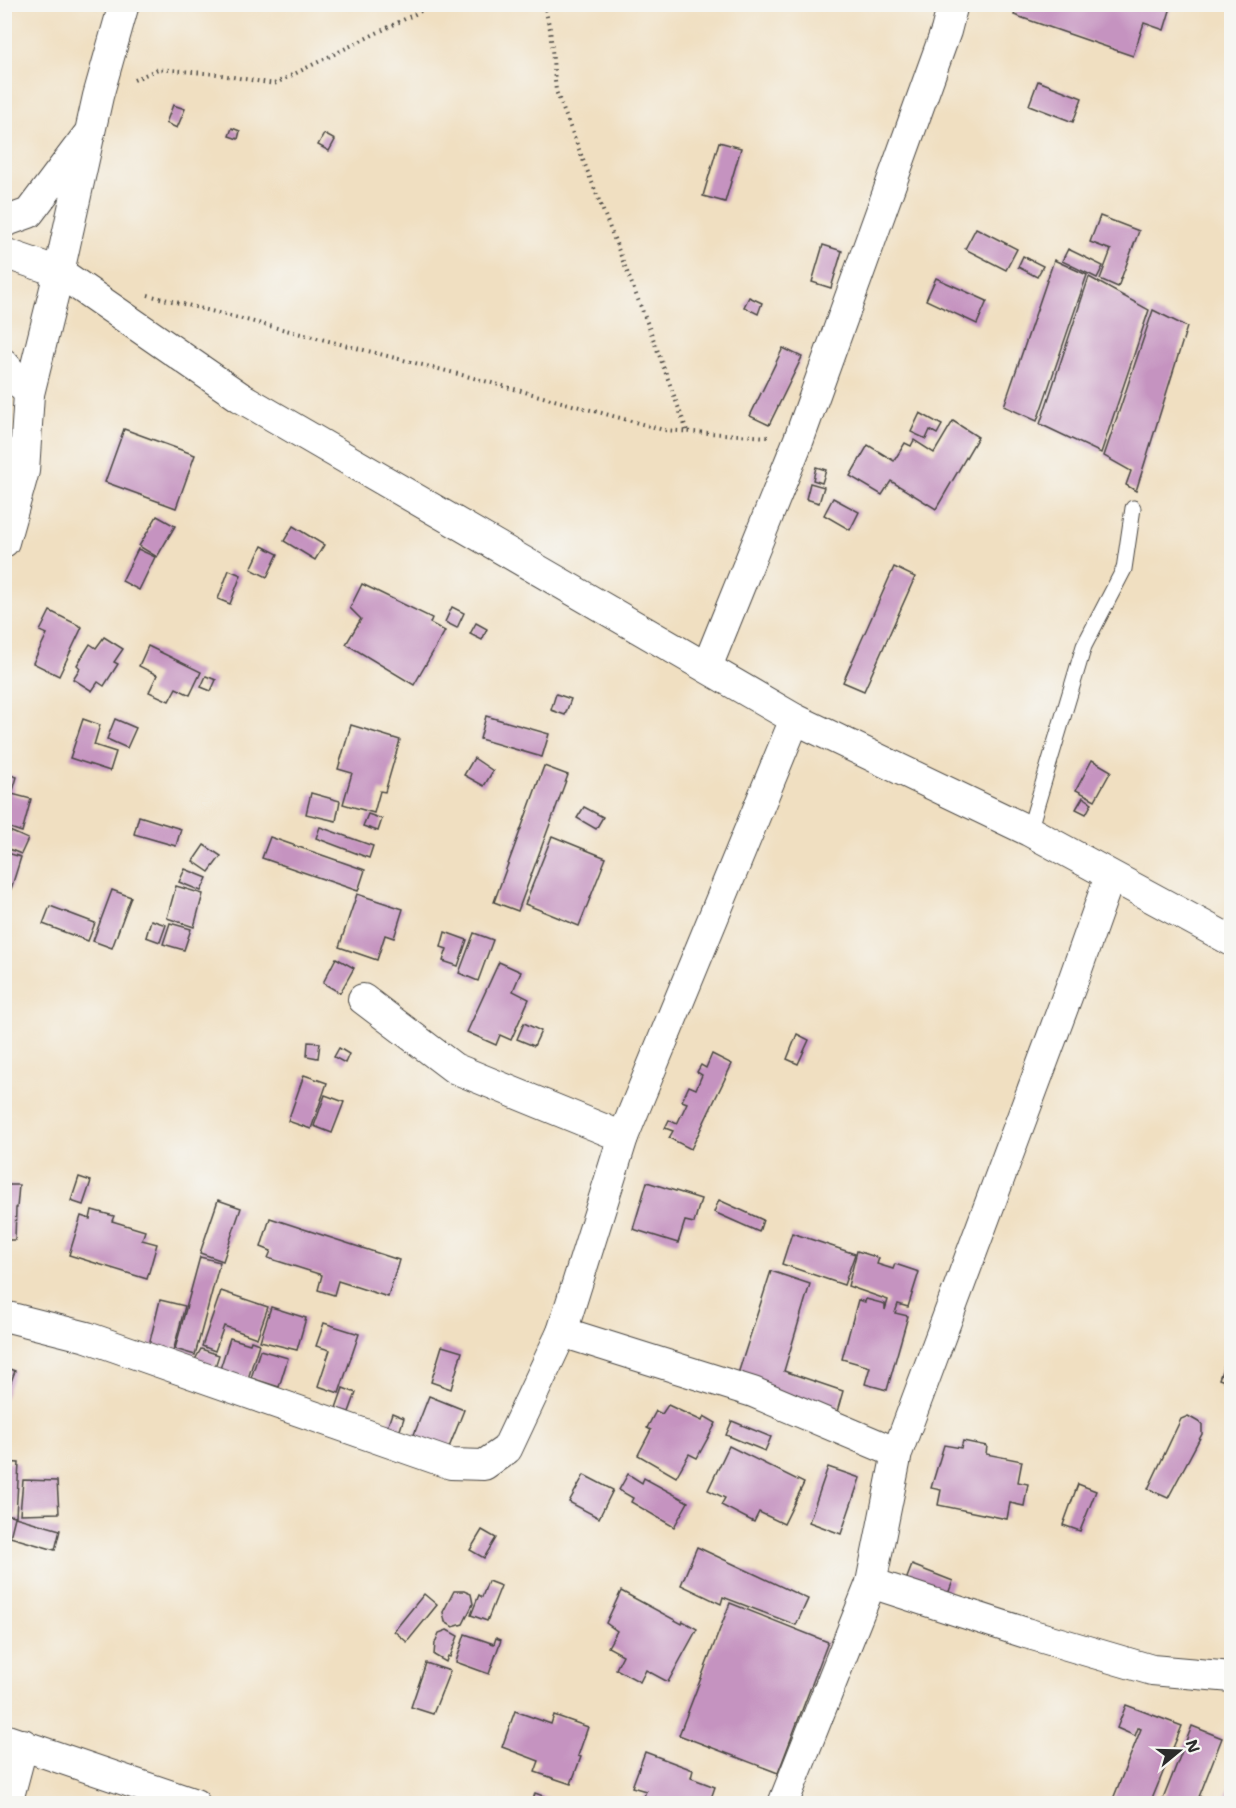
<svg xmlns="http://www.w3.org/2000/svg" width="1236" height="1808" font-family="'Shantell Sans',sans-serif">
<rect width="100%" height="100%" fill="#f6f6f2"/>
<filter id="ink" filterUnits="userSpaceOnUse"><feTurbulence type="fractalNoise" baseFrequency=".0167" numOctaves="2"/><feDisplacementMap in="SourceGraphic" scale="12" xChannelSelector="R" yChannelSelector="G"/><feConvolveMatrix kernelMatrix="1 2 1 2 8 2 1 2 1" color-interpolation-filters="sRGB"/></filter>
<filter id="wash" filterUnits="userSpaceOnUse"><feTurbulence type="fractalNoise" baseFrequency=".008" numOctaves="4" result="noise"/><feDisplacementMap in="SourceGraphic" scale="24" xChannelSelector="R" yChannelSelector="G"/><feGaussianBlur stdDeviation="1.35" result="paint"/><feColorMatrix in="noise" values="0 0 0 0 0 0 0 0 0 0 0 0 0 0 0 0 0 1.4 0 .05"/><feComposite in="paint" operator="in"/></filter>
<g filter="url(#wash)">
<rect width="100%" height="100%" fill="#f0dfc1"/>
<g id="blocks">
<g fill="#c593c0">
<path d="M1018 4H1172L1164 30 1144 23 1133 56 1014 15Z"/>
<path d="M1038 81 1082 98 1073 122 1029 105Z"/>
<path d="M173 105 185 109 177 128 166 123Z"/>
<path d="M232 128 240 131 238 139 229 136Z"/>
<path d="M324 134 335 140 329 151 318 145Z"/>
<path d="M719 142 741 148 725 202 703 196Z"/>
<path d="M1100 216 1139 231 1118 287 1100 279 1111 250 1090 242Z"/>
<path d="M976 228 1017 249 1006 270 965 249Z"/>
<path d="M823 245 842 251 831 288 812 282Z"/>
<path d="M1068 249 1103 266 1097 278 1062 261Z"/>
<path d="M1023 256 1043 266 1037 277 1018 267Z"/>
<path d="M1054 260 1087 275 1037 421 1004 406Z"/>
<path d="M1089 277 1149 310 1101 453 1040 424Z"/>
<path d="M936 278 987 301 977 324 926 300Z"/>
<path d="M749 297 762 303 758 314 744 307Z"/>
<path d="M1153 310 1187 327 1136 491 1126 485 1131 471 1104 456Z"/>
<path d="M783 348 802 357 769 425 750 416Z"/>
<path d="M920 413 942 425 937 434 930 430 926 439 911 432Z"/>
<path d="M953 421 978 437 936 509 891 481 882 495 850 476 868 445 894 461 905 443 911 446 914 440 934 453Z"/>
<path d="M124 429 195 455 176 508 105 482Z"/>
<path d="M816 467 826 470 822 483 813 480Z"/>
<path d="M810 483 824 487 819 503 806 499Z"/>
<path d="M833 498 859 512 850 530 824 515Z"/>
<path d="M157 516 175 526 157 557 139 546Z"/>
<path d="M293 526 324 545 315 560 284 541Z"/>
<path d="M262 546 278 554 267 577 251 569Z"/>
<path d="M138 549 155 557 139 590 122 581Z"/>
<path d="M894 567 915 577 864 691 843 682Z"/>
<path d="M229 570 241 575 230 604 218 599Z"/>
<path d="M362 584 432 618 430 623 445 631 414 685 346 644 361 619 350 608Z"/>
<path d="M452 607 464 613 457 628 445 622Z"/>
<path d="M50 611 82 627 59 676 33 663 47 634 40 631Z"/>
<path d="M476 623 487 629 482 640 470 634Z"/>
<path d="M104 637 123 649 114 662 118 664 104 686 98 682 92 691 73 679 80 668 77 665 90 644 96 648Z"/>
<path d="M148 646 201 672 190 695 176 688 169 701 149 692 157 675 139 666Z"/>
<path d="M206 676 216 680 211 691 201 687Z"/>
<path d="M556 694 571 699 565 715 551 710Z"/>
<path d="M486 716 549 734 542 757 480 739Z"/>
<path d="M83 719 100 725 94 745 116 752 110 771 70 758Z"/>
<path d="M115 719 136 728 127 748 107 739Z"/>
<path d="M351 725 400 740 385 792 380 791 374 813 343 804 352 773 338 769Z"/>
<path d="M474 758 493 771 484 786 464 775Z"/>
<path d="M1092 760 1111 771 1095 800 1076 790Z"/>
<path d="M544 766 568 775 518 911 494 902Z"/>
<path d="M4 773 17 777 12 794 31 799 22 832 4 826Z"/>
<path d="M311 793 340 801 336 821 306 814Z"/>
<path d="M1083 797 1092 803 1086 814 1076 809Z"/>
<path d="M584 807 603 817 596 829 577 818Z"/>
<path d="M368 814 382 819 378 831 363 826Z"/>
<path d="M139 816 181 829 176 846 134 834Z"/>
<path d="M320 827 373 846 369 858 316 838Z"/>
<path d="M5 829 28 839 21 854 4 847Z"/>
<path d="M552 836 606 858 579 926 525 904Z"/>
<path d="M270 837 365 870 358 891 262 858Z"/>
<path d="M204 845 221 856 209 872 193 861Z"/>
<path d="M4 852 21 857 11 889 4 887Z"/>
<path d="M185 869 207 878 201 891 179 882Z"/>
<path d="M176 886 203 894 194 927 167 918Z"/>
<path d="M112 890 131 897 112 948 93 941Z"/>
<path d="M357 894 403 909 394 938 385 935 377 960 339 947Z"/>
<path d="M50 906 95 923 88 941 43 924Z"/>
<path d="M151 920 166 925 160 942 146 937Z"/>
<path d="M170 923 191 929 184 950 163 944Z"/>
<path d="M445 932 467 940 458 966 443 961 447 949 441 947Z"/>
<path d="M474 933 493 940 478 981 459 973Z"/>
<path d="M336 958 354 968 340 993 323 983Z"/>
<path d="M499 962 521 972 513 991 529 999 511 1040 500 1035 496 1045 467 1032Z"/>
<path d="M524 1023 541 1031 534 1046 517 1039Z"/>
<path d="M797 1034 809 1040 798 1064 787 1059Z"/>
<path d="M308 1042 320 1043 318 1058 307 1056Z"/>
<path d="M339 1048 349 1054 345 1063 334 1057Z"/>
<path d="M712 1054 732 1064 691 1149 669 1138 673 1131 665 1128 669 1120 677 1124 687 1103 682 1101 689 1086 696 1089 702 1075 697 1072 701 1065 706 1068Z"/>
<path d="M304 1075 327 1083 311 1129 288 1121Z"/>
<path d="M325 1095 344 1102 332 1133 314 1126Z"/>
<path d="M79 1177 91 1181 83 1205 71 1201Z"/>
<path d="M647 1182 701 1199 694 1223 685 1221 678 1243 633 1229Z"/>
<path d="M4 1185H19L17 1208H16L15 1240H4Z"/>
<path d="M218 1200 241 1208 223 1261 200 1253Z"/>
<path d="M719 1200 763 1220 759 1232 714 1212Z"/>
<path d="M92 1210 114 1216 112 1221 145 1231 142 1240 157 1244 147 1279 69 1255 81 1216 90 1219Z"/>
<path d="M270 1218 399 1260 388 1297 338 1281 334 1295 318 1290 322 1275 268 1258 271 1251 261 1247Z"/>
<path d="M792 1233 855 1254 844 1285 782 1264Z"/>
<path d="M857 1251 879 1258 877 1264 893 1269 895 1264 919 1272 908 1307 898 1304 895 1313 908 1316 887 1390 865 1384 870 1367 842 1359 858 1300 865 1302 866 1299 885 1304V1310L888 1300 848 1286Z"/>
<path d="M200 1257 220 1262 195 1355 175 1349Z"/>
<path d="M771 1271 810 1284 784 1371 843 1391 837 1412 736 1380Z"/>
<path d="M221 1291 268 1307 257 1338 224 1326 215 1351 202 1346Z"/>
<path d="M160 1300 185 1306 173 1352 149 1345Z"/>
<path d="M271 1307 306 1318 297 1350 260 1341Z"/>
<path d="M324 1323 359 1334 339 1393 318 1386 330 1350 316 1346Z"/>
<path d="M230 1338 250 1344 251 1341 259 1344 247 1382 219 1372Z"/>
<path d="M442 1346 462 1352 451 1389 431 1382Z"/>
<path d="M201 1349 219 1355 215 1367 192 1365Z"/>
<path d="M260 1350 288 1358 279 1387 251 1378Z"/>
<path d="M1228 1354 1232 1355V1384L1219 1379Z"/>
<path d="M4 1367 15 1371 5 1398H4Z"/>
<path d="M343 1388 356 1393 349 1412 336 1408Z"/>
<path d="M429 1396 464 1410 448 1450 413 1437Z"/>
<path d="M668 1405 702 1421 704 1416 716 1423 697 1458 689 1454 676 1477 638 1455 651 1430 647 1428 656 1411 662 1414Z"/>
<path d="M392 1413 404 1418 398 1436 386 1431Z"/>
<path d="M1188 1416 1202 1424V1434L1168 1498 1148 1489 1181 1419Z"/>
<path d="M732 1421 771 1437 765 1451 726 1435Z"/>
<path d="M963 1441 987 1446 986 1454 1022 1461 1018 1482 1028 1484 1024 1506 1010 1503 1007 1519 938 1505 941 1490 931 1488 944 1445 961 1448Z"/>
<path d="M729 1446 804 1483 784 1524 759 1512 754 1522 721 1505 725 1498 708 1490Z"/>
<path d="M4 1462 19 1463 16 1516 4 1514Z"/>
<path d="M828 1467 860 1478 841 1534 809 1522Z"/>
<path d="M1232 1473V1491L1225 1488Z"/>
<path d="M628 1474 642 1483 644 1478 688 1502 674 1527 631 1502 633 1498 619 1490Z"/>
<path d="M584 1475 613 1490 599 1518 569 1502Z"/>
<path d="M23 1480 57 1481 59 1513 20 1514Z"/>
<path d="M1078 1484 1096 1491 1080 1531 1063 1525Z"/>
<path d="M15 1517 60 1530 55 1550 10 1537Z"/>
<path d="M482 1530 496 1538 484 1558 470 1550Z"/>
<path d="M697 1547 808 1599 796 1625 723 1597 721 1604 681 1585Z"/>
<path d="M912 1565 953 1581 946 1599 905 1583Z"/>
<path d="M488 1581 501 1586 487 1621 471 1615 479 1595 482 1597Z"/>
<path d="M454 1591H464L471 1594 473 1604 463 1624 453 1627 445 1622 443 1612Z"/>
<path d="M621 1591 682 1624 683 1621 697 1629 668 1682 646 1670 640 1682 616 1669 623 1655 608 1647 617 1631 606 1623Z"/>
<path d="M424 1594 437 1605 407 1642 394 1631Z"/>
<path d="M730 1603 828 1642 778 1773 679 1735Z"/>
<path d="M447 1630 458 1636 450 1657 448 1656 446 1662 434 1655 435 1643 439 1633Z"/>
<path d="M465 1634 494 1644 496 1638 501 1640 489 1674 456 1662Z"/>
<path d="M426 1663 450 1671 433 1714 411 1707Z"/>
<path d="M1126 1705 1182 1726 1150 1804H1111L1141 1729 1138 1728 1135 1736 1117 1728Z"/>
<path d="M515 1711 551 1724 554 1715 588 1727 578 1756 581 1757 571 1784 535 1772 539 1761 502 1747Z"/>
<path d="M1192 1726 1222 1738 1199 1797 1205 1798 1203 1804H1161Z"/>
<path d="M645 1752 693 1770 691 1778 715 1787 709 1804H673L662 1799 660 1804H655L643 1799 646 1791 632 1787Z"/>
<path d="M1231 1781 1232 1804H1223Z"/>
<path d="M535 1793 562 1803V1804H532Z"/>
</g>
</g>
</g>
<g filter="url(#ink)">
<use href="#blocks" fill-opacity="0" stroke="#494642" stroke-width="1.5"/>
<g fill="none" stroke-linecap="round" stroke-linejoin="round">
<defs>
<path id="lane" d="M1029 831 1084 646 1124 569 1133 508"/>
<g id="street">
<path d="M4 222 29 213 90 132 98 96 124 4"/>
<path d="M4 253 59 272 240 397 795 719"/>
<path d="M4 364 29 394 24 471 4 542"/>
<path d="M29 394 59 272 90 132"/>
<path d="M707 667 799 439 946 31 953 4"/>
<path d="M363 999 454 1068 623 1137"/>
<path d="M4 1316 87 1337 451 1464 484 1465 507 1449 562 1332 623 1137 795 719 1029 831 1232 941"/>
<path d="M562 1332 753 1392 897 1453 1074 978 1110 876"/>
<path d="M871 1583 1026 1633 1152 1670 1232 1677"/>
<path d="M4 1739 195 1804"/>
<path d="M7 1804 23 1744"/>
<path d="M783 1804 871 1583 897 1453"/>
</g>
</defs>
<use href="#lane" stroke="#494642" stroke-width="17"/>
<use href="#street" stroke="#494642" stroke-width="32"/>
<g stroke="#494642" stroke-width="4" stroke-dasharray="1.5 4.5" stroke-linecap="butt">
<path d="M544 4 550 29 556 91 650 330 687 431"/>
<path d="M134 80 158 69 216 74 274 84 435 4"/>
<path d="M148 295 470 377 664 430 768 437"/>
</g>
<use href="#lane" stroke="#fff" stroke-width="15"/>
<use href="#street" stroke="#fff" stroke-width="30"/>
</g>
</g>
<rect width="1236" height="1808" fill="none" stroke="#f6f6f2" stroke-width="24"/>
<g transform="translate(1179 1751) rotate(71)" stroke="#f6f6f2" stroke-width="4.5" paint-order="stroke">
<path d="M0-4.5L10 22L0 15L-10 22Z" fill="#2b2b2b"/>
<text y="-9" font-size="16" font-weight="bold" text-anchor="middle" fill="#2b2b2b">N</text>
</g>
</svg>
